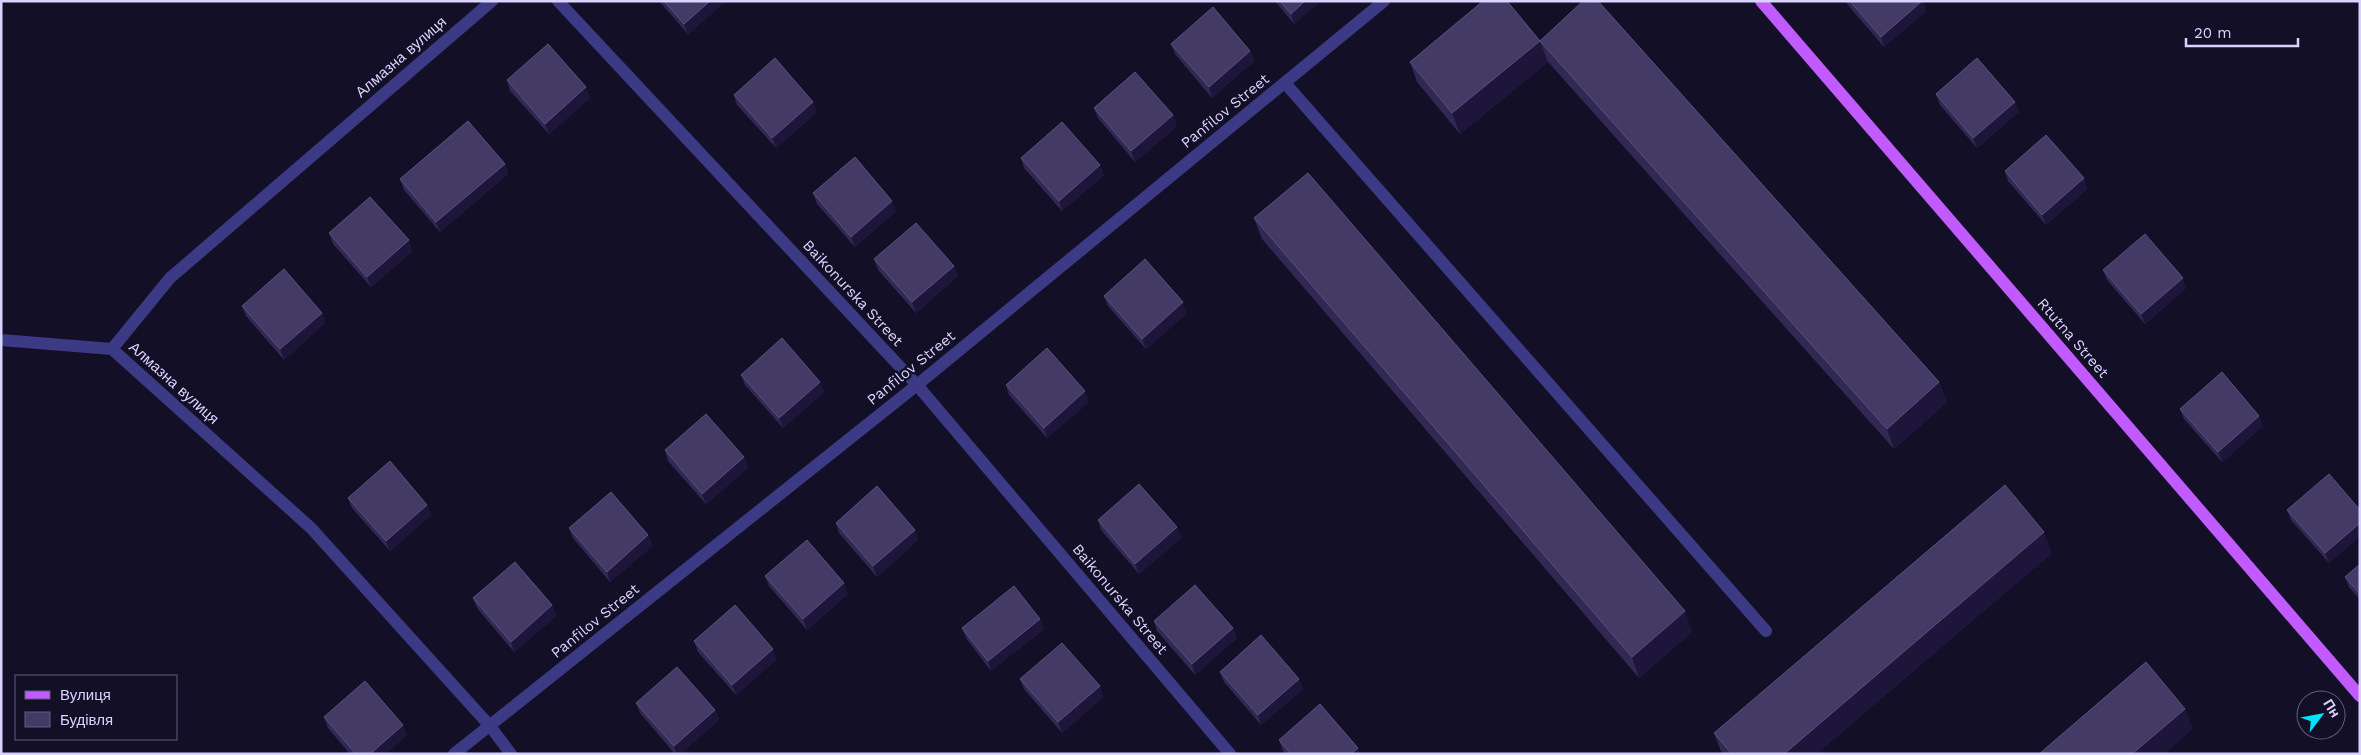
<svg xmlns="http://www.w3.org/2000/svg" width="2361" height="755" font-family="'Work Sans',sans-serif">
<rect width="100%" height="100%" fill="#130f26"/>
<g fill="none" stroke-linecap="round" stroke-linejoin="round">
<g stroke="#3d3a85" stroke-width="12">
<path d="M558 1 917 385 1230 754"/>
<path d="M1285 83 1766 631"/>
<path d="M1 340 112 349"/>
<path d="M112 349 311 528 490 726 511 754"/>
<path d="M112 349 170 278 492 1"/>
<path d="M454 754 917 385 1384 1"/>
</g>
<path stroke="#c25bff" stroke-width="12" d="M1761 1 2360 696"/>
</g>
<g fill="#312854">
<path d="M659 1H726L688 34Z"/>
<path d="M1275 1H1321L1294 24Z"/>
<path d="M1846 1H1923L1926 11 1884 47 1847 4Z"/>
<path d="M1540 41 1939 382 1947 402 1894 449 1548 62 1460 134 1417 82 1410 62Z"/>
<path d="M1171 44 1250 51 1254 61 1212 98 1175 54Z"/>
<path d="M507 80 590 98 549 134 510 91Z"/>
<path d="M1936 94 2015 102 2019 112 1977 148 1940 105Z"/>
<path d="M734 95 813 102 817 112 776 148 737 105Z"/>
<path d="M1094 108 1177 126 1135 162 1098 118Z"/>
<path d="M1021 158 1104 175 1062 211 1024 168Z"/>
<path d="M505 164 508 174 440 232 404 190 400 179Z"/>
<path d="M2005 171 2084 178 2087 189 2046 225 2008 181Z"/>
<path d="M813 193 896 211 855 247 817 204Z"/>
<path d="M1254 218 1692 632 1639 678 1262 239Z"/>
<path d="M329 233 409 240 412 251 371 287 333 244Z"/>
<path d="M874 259 954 266 958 276 916 313 878 270Z"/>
<path d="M2103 270 2186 288 2145 324 2107 280Z"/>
<path d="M1104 296 1187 313 1146 349 1108 306Z"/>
<path d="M242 306 322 313 325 323 284 360 246 316Z"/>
<path d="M741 375 820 382 824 392 783 428 745 385Z"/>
<path d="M1006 385 1089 402 1047 438 1009 395Z"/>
<path d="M2180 409 2263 426 2222 462 2184 419Z"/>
<path d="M665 450 744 457 748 468 706 504 668 461Z"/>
<path d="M348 498 427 505 431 515 390 551 352 508Z"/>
<path d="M2287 510H2360V536L2329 563 2291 520Z"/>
<path d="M1098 520 1177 527 1181 538 1139 574 1101 530Z"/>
<path d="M836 523 915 530 918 540 877 577 839 533Z"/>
<path d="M569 528 648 535 652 546 610 582 573 538Z"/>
<path d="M2052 553 1816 754H1722L1714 733Z"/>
<path d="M2360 564V600L2349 587 2345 577Z"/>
<path d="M765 576 848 594 807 630 769 586Z"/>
<path d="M473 598 552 605 556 616 514 652 477 608Z"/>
<path d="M1040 619 1044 629 991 671 966 638 962 628Z"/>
<path d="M1154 621 1233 628 1237 638 1195 675 1157 631Z"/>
<path d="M694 641 777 659 736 695 698 652Z"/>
<path d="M1220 672 1299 679 1303 689 1261 725 1224 682Z"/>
<path d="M1020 679 1100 686 1103 697 1062 733 1024 689Z"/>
<path d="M636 703 715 710 719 720 680 754H675L640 713Z"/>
<path d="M324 717 407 735 385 754H350L328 728Z"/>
<path d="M1279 740 1360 754H1285L1283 751Z"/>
</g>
<g fill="#1d163a">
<path d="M710 1H726L688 34 684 24Z"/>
<path d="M1305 1H1321L1294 24 1291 14Z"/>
<path d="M1922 1H1923L1926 11 1884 47 1881 37Z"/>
<path d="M1540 41 1548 62 1460 134 1452 113Z"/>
<path d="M1250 51 1254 61 1212 98 1209 87Z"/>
<path d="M586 87 590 98 549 134 545 124Z"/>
<path d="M813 102 817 112 776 148 772 138Z"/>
<path d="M2015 102 2019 112 1977 148 1973 138Z"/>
<path d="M1173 115 1177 126 1135 162 1131 151Z"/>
<path d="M505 164 508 174 440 232 436 222Z"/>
<path d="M1100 165 1104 175 1062 211 1059 201Z"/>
<path d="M2084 178 2087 189 2046 225 2042 215Z"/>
<path d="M892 201 896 211 855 247 851 237Z"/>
<path d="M409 240 412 251 371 287 367 277Z"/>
<path d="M954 266 958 276 916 313 912 302Z"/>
<path d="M2183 278 2186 288 2145 324 2141 314Z"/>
<path d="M1183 302 1187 313 1146 349 1142 339Z"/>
<path d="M322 313 325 323 284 360 280 349Z"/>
<path d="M820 382 824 392 783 428 779 418Z"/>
<path d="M1939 382 1947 402 1894 449 1887 429Z"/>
<path d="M1085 391 1089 402 1047 438 1044 428Z"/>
<path d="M2259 416 2263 426 2222 462 2218 452Z"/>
<path d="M744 457 748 468 706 504 702 494Z"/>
<path d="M427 505 431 515 390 551 386 541Z"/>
<path d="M2360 523V536L2329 563 2325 553Z"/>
<path d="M1177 527 1181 538 1139 574 1135 564Z"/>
<path d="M915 530 918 540 877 577 873 566Z"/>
<path d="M2044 532 2052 553 1816 754H1784Z"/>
<path d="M648 535 652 546 610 582 607 572Z"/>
<path d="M844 583 848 594 807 630 803 619Z"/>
<path d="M552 605 556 616 514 652 511 642Z"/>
<path d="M1685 611 1692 632 1639 678 1632 657Z"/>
<path d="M1040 619 1044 629 991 671 988 661Z"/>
<path d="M1233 628 1237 638 1195 675 1192 664Z"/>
<path d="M773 649 777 659 736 695 732 685Z"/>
<path d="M1299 679 1303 689 1261 725 1258 715Z"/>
<path d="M1100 686 1103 697 1062 733 1058 722Z"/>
<path d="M2185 709 2193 729 2164 754H2132Z"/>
<path d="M715 710 719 720 680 754H676L674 746Z"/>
<path d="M403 725 407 735 385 754H370Z"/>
<path d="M1358 748 1360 754H1351Z"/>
</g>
<g fill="#433a66" stroke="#5a527e">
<path d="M664 1H710L684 24Z"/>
<path d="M1280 1H1305L1291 14Z"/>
<path d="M1483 1H1507L1540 41 1583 1H1598L1939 382 1887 429 1540 41 1452 113 1410 62Z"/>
<path d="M1850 1H1922L1881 37Z"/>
<path d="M1213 7 1250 51 1209 87 1171 44Z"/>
<path d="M548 44 586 87 545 124 507 80Z"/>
<path d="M775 58 813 102 772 138 734 95Z"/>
<path d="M1977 58 2015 102 1973 138 1936 94Z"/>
<path d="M1135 72 1173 115 1131 151 1094 108Z"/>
<path d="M468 121 505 164 436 222 400 179Z"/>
<path d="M1062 122 1100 165 1059 201 1021 158Z"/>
<path d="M2046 135 2084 178 2042 215 2005 171Z"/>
<path d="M855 157 892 201 851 237 813 193Z"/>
<path d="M1308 173 1685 611 1632 657 1254 218Z"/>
<path d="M370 197 409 240 367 277 329 233Z"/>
<path d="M916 223 954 266 912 302 874 259Z"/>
<path d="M2145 234 2183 278 2141 314 2103 270Z"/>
<path d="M1145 259 1183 302 1142 339 1104 296Z"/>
<path d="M284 269 322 313 280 349 242 306Z"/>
<path d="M782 338 820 382 779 418 741 375Z"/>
<path d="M1047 348 1085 391 1044 428 1006 385Z"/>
<path d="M2222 372 2259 416 2218 452 2180 409Z"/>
<path d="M706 414 744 457 702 494 665 450Z"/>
<path d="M390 461 427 505 386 541 348 498Z"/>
<path d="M2329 474 2360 510V523L2325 553 2287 510Z"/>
<path d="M1139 484 1177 527 1135 564 1098 520Z"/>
<path d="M2005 485 2044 532 1784 754H1732L1714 733Z"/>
<path d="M877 486 915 530 873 566 836 523Z"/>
<path d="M611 492 648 535 607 572 569 528Z"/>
<path d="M807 540 844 583 803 619 765 576Z"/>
<path d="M515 562 552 605 511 642 473 598Z"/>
<path d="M2360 564V594L2345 577Z"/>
<path d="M1195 585 1233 628 1192 664 1154 621Z"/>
<path d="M1014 586 1040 619 988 661 962 628Z"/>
<path d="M735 605 773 649 732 685 694 641Z"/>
<path d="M1261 635 1299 679 1258 715 1220 672Z"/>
<path d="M1062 643 1100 686 1058 722 1020 679Z"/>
<path d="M2146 662 2185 709 2132 754H2039Z"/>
<path d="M677 667 715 710 674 746 636 703Z"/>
<path d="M365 681 403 725 370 754H356L324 717Z"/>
<path d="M1320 704 1358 748 1351 754H1291L1279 740Z"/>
</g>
<g text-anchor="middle" stroke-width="5" stroke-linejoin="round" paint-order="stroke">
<g font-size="15" fill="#d9d4ff" stroke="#130f26">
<text transform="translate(401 57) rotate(-41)" y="5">Алмазна вулиця</text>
<text transform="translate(1225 111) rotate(-39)" y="5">Panfilov Street</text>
<text transform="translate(853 293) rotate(47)" y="5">Baikonurska Street</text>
<text transform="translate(2073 338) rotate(49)" y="5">Rtutna Street</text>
<text transform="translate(911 368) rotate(-39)" y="5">Panfilov Street</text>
<text transform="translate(174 383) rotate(42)" y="5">Алмазна вулиця</text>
<text transform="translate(1120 599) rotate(50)" y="5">Baikonurska Street</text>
<text transform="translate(595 621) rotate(-39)" y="5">Panfilov Street</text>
</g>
</g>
<rect width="2361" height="755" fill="none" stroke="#d9d4ff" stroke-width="5"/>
<rect x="15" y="675" width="162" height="65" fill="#130f26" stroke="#625e7d"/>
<rect x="25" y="691" width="25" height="8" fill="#c25bff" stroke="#625e7d"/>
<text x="60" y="700" font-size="15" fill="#d9d4ff">Вулиця</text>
<rect x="25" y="712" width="25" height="15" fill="#433a66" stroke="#625e7d"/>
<text x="60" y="725" font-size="15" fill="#d9d4ff">Будівля</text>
<g transform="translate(2321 715) rotate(58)"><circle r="24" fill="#130f26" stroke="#625e7d"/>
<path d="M0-4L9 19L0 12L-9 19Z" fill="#00e5ff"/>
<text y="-8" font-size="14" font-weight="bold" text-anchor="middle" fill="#d9d4ff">Пн</text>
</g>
<path d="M2186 38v8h112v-8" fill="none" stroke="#d9d4ff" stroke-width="2.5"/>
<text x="2194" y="38" font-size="15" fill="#d9d4ff" stroke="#130f26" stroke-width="4" paint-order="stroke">20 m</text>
</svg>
